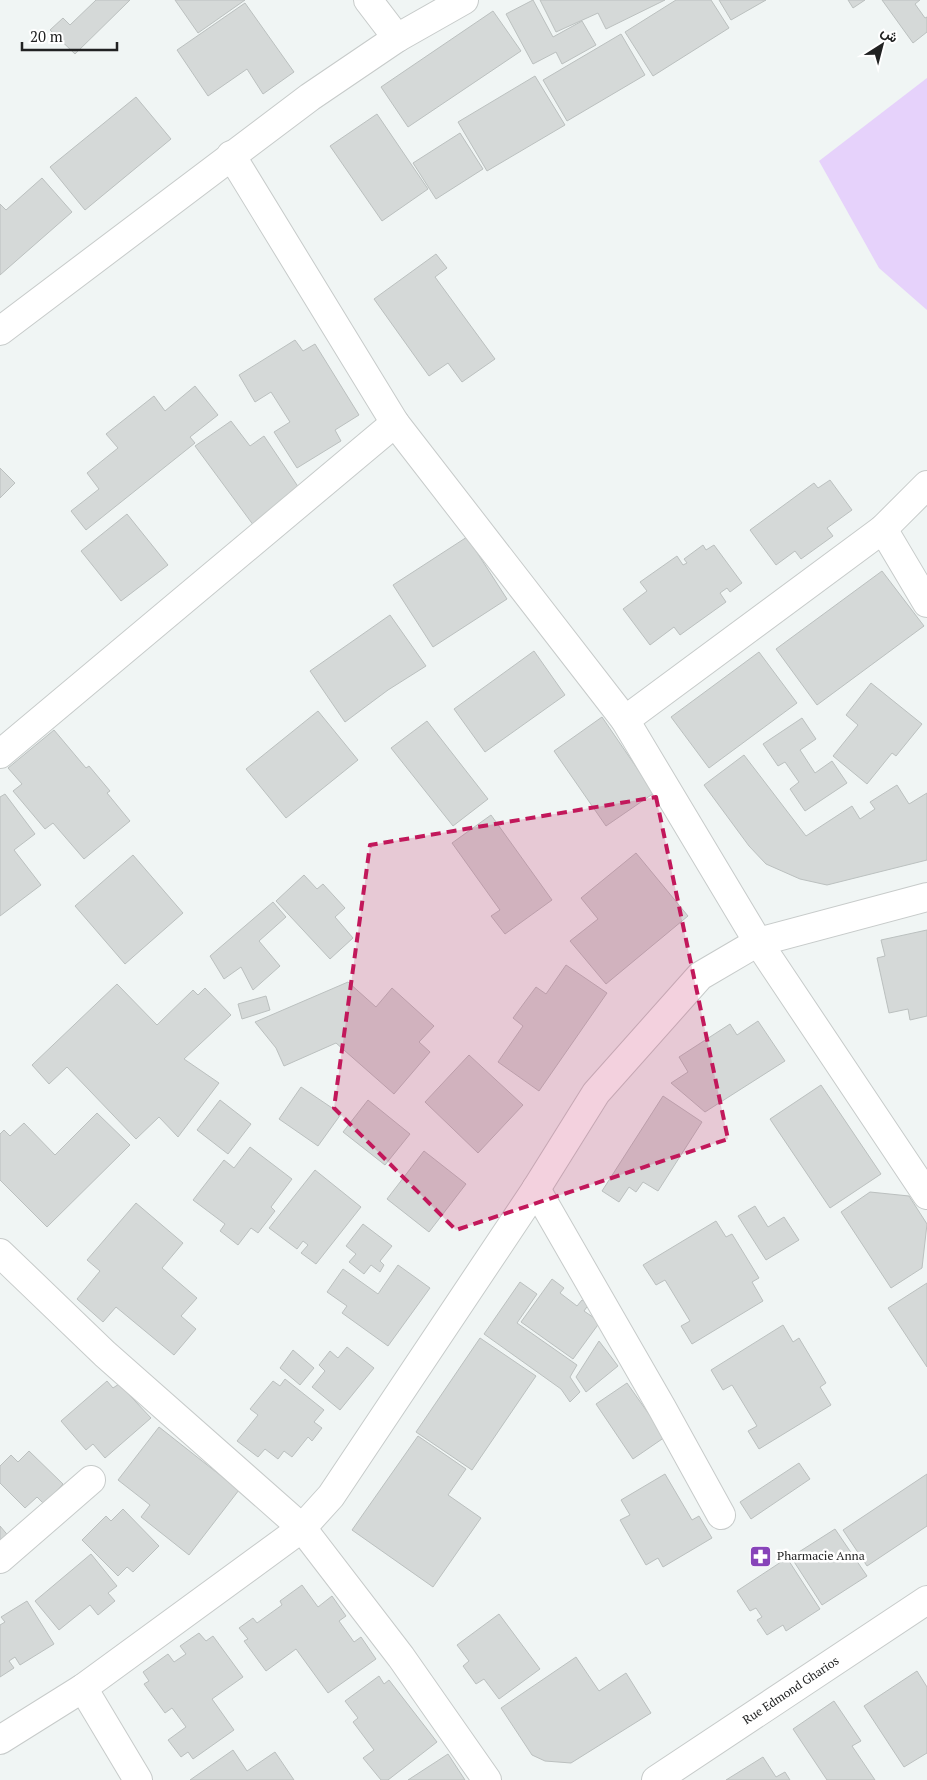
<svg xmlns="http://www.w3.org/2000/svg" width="927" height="1780" font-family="'PT Serif',Vazirmatn,serif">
<rect width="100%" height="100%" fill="#f0f5f4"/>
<path fill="#e6d2fb" d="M927 78V310L879 268 819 161Z"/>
<g fill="#d5d9d8" stroke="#bbc0bf">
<path d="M96 0H130L75 54 50 30 63 18 70 25Z"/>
<path d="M175 0H245L198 33Z"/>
<path d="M533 0 553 37 582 21 596 45 562 64 556 52 533 64 506 14Z"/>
<path d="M540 0H665L606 29 598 13 556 32Z"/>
<path d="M676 0H711L729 28 653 76 625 32Z"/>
<path d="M719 0H766L731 20Z"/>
<path d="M848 0H865L853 8Z"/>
<path d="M882 0H920L915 4 925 18 927 17V32L913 43Z"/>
<path d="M245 3 294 72 263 94 247 69 208 96 177 50Z"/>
<path d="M493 11 521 51 408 127 381 87Z"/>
<path d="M621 34 645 75 567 121 543 80Z"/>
<path d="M535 76 565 125 487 171 458 122Z"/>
<path d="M136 97 171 139 85 210 50 167Z"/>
<path d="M377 114 428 189 382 221 330 146Z"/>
<path d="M460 133 483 169 436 199 413 163Z"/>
<path d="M42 178 72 212 0 275V204L6 210Z"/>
<path d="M436 254 447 268 435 277 495 359 462 382 448 363 429 376 374 299Z"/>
<path d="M295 340 303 351 315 344 359 415 335 430 341 441 297 468 274 432 290 422 271 392 255 402 239 375Z"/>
<path d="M195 386 218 415 190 437 195 443 86 530 71 511 99 489 87 473 118 448 106 434 154 396 165 411Z"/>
<path d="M231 421 250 446 264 436 299 488 254 526 195 446Z"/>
<path d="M0 468 15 483 0 498Z"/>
<path d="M830 480 852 510 827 528 833 536 801 559 795 551 776 565 750 530 814 483 818 488Z"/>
<path d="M127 514 168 565 121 601 81 551Z"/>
<path d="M467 537 507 599 433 647 393 585Z"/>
<path d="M703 545 706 550 714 545 742 583 730 592 727 588 720 593 726 602 680 635 674 627 650 645 623 609 647 591 640 582 677 556 683 565 687 563 684 559Z"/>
<path d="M882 571 924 626 817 705 776 649Z"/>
<path d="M390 615 426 666 388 690 345 722 310 671Z"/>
<path d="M534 651 565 695 485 752 454 709Z"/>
<path d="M759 652 797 703 709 768 671 717Z"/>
<path d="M871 683 922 724 896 756 892 753 867 784 833 756 858 725 846 715Z"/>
<path d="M318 711 358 760 286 818 246 769Z"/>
<path d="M602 717 654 793 606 826 554 751Z"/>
<path d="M802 718 816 739 800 750 815 773 832 761 847 783 805 811 790 789 799 782 785 762 778 766 763 744Z"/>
<path d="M427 721 488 799 453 826 391 748Z"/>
<path d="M54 730 86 768 89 766 110 791 107 793 130 821 84 859 53 823 45 829 13 791 22 784 8 768Z"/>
<path d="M744 755 806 836 852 806 860 819 875 809 870 802 897 785 909 804 927 793V860L827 885 800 879 766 864 749 846 704 785Z"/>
<path d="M5 794 35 834 14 850 41 885 0 916V797Z"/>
<path d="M491 815 552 900 505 934 491 916 500 910 452 843Z"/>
<path d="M636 853 688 916 606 984 570 941 598 919 581 898Z"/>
<path d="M133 855 183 913 125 964 75 906Z"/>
<path d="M304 875 317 889 323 884 345 908 335 917 353 938 330 959 276 901Z"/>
<path d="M273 902 286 917 259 941 280 966 253 990 241 967 224 979 210 956Z"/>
<path d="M927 930V1016L910 1020 908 1009 889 1013 877 958 885 956 881 940Z"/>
<path d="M566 965 607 993 539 1091 498 1062 523 1026 513 1018 536 987 546 994Z"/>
<path d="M348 982 376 1007 392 988 434 1026 419 1042 430 1052 394 1094 336 1043 284 1066 276 1048 255 1022Z"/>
<path d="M117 984 157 1025 193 990 198 995 205 988 231 1015 184 1059 219 1083 178 1137 159 1117 136 1139 67 1067 49 1084 32 1065Z"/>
<path d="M266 996 270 1010 242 1019 238 1004Z"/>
<path d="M758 1021 785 1061 705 1112 671 1083 688 1072 679 1057 730 1024 737 1035Z"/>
<path d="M469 1055 523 1105 478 1153 425 1102Z"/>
<path d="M821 1085 881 1174 830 1208 770 1119Z"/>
<path d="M301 1087 341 1114 318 1146 279 1119Z"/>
<path d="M663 1096 702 1122 658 1191 643 1182 636 1192 629 1187 619 1202 602 1191Z"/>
<path d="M220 1100 251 1124 228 1154 197 1130Z"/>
<path d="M368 1100 410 1134 385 1165 343 1132Z"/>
<path d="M97 1113 130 1145 47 1227 0 1180V1134L4 1130 10 1136 24 1123 55 1155Z"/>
<path d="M250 1147 292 1179 271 1207 275 1211 258 1233 251 1228 238 1245 220 1231 225 1224 193 1200 224 1160 234 1168Z"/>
<path d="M424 1151 466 1184 429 1232 387 1199Z"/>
<path d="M315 1170 361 1207 316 1264 301 1253 308 1245 303 1241 297 1249 269 1228Z"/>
<path d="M870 1192 909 1196 927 1224 922 1268 891 1288 841 1212Z"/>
<path d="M136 1203 183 1243 162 1268 197 1298 181 1316 196 1329 174 1355 116 1307 103 1322 77 1299 100 1271 87 1260Z"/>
<path d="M755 1206 768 1227 784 1217 799 1240 766 1260 738 1216Z"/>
<path d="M716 1221 726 1237 732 1234 759 1278 752 1282 763 1301 692 1344 681 1326 690 1321 665 1280 656 1285 643 1265Z"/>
<path d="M363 1224 392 1246 380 1261 384 1265 380 1272 371 1265 364 1274 349 1262 356 1254 346 1246Z"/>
<path d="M398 1265 430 1288 388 1346 342 1313 347 1306 327 1292 343 1269 378 1294Z"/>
<path d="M552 1279 564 1288 560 1293 577 1306 582 1300 589 1304 584 1311 600 1322 573 1359 521 1322Z"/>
<path d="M520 1282 537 1294 517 1323 577 1365 570 1377 580 1392 570 1402 561 1389 484 1334Z"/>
<path d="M927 1283V1367L888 1308Z"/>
<path d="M783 1325 793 1342 799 1338 826 1383 820 1387 831 1405 759 1449 748 1431 757 1426 732 1385 723 1390 711 1370Z"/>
<path d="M480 1338 536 1376 472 1470 416 1432Z"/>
<path d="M599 1341 618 1366 586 1392 576 1377Z"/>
<path d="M347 1347 374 1368 340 1410 312 1387 325 1371 319 1365 330 1351 338 1358Z"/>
<path d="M293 1350 314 1368 300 1385 280 1368Z"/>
<path d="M285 1379 324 1410 314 1422 322 1428 312 1441 308 1437 292 1457 284 1451 278 1459 265 1449 258 1457 237 1441 258 1415 250 1409 273 1381 280 1386Z"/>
<path d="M107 1381 113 1388 119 1384 151 1418 105 1458 93 1444 86 1450 61 1421Z"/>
<path d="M627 1383 665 1437 633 1459 596 1404Z"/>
<path d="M159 1427 239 1490 189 1555 141 1517 150 1505 118 1480Z"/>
<path d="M418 1436 466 1469 448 1495 481 1518 433 1587 352 1530Z"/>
<path d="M29 1451 63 1484 44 1504 37 1497 25 1508 0 1483V1466L11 1455 18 1462Z"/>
<path d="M799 1463 810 1479 751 1519 740 1502Z"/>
<path d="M665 1474 692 1520 699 1516 712 1538 663 1567 658 1558 646 1565 620 1520 630 1515 621 1500Z"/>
<path d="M927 1474V1526L867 1566 843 1530Z"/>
<path d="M123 1509 159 1546 133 1572 127 1567 118 1576 82 1540 106 1516 111 1521Z"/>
<path d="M0 1526 11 1539 0 1548Z"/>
<path d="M835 1529 867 1576 822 1605 791 1557Z"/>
<path d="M91 1554 117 1586 108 1593 115 1601 98 1615 90 1605 59 1630 35 1601Z"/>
<path d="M787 1558 820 1609 786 1631 783 1625 767 1635 757 1620 762 1617 756 1608 750 1611 737 1591Z"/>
<path d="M302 1585 318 1607 332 1596 346 1616 339 1621 354 1642 361 1637 376 1659 328 1693 296 1649 266 1671 244 1641 248 1639 239 1628 253 1618 257 1623 282 1605 280 1601Z"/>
<path d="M27 1601 54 1644 20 1665 15 1657 9 1661 14 1668 0 1677V1625L5 1622 1 1617Z"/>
<path d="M499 1614 540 1669 499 1699 484 1679 476 1684 463 1666 469 1661 457 1645Z"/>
<path d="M199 1633 206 1641 213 1636 243 1677 212 1699 234 1730 193 1759 188 1752 181 1757 168 1740 186 1727 172 1708 165 1713 144 1684 149 1681 143 1672 168 1654 174 1662 186 1654 180 1646Z"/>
<path d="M576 1657 599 1691 626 1673 651 1713 571 1763 545 1761 532 1755 501 1708Z"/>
<path d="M917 1671 927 1687V1753L904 1767 864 1706Z"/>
<path d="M379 1676 384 1684 389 1680 437 1742 388 1780H381L363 1758 374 1750 353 1722 358 1718 345 1701Z"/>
<path d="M834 1701 861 1741 852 1746 875 1780H827L793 1729Z"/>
<path d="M233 1750 247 1771 275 1752 294 1780H190Z"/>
<path d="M448 1754 465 1780H408Z"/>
<path d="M763 1757 776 1777 785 1772 790 1780H726Z"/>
</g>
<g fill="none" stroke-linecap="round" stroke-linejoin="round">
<defs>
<g id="street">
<path d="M368 0 397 38"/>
<path d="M231 155 395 423 625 720 758 942 927 1195"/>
<path d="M0 331 310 97 397 38 464 0"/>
<path d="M883 529 927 603"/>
<path d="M625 720 883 529 927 485"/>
<path d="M0 754 395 423"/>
<path d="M536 1189 662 1408 721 1515"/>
<path d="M0 1253 105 1354 302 1528 401 1657 487 1780"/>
<path d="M0 1559 91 1480"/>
<path d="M83 1688 138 1780"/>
<path d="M0 1740 83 1688 302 1528 331 1496 536 1189 596 1093 700 976 758 942 927 897"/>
<path id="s1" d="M656 1780 927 1600"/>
</g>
</defs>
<use href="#street" stroke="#c7cbca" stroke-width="30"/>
<use href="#street" stroke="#fff" stroke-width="28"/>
</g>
<path fill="#c2185b" fill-opacity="0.2" stroke="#c2185b" stroke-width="4" stroke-dasharray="10 6" stroke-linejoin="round" d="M656 797 728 1139 456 1230 334 1108 370 845Z"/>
<defs>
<symbol id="pharmacy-square" viewBox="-11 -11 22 22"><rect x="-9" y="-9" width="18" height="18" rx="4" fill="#8744b9" stroke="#fff"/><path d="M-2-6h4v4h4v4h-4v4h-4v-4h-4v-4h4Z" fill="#fff"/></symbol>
</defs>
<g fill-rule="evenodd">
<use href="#pharmacy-square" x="748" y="1544" width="25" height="25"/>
</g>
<g text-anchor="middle" stroke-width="5" stroke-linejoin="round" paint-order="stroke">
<g font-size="12" fill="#212222" stroke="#fff" text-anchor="start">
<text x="777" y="1560">Pharmacie Anna</text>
</g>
<g font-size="12" fill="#212222" stroke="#fff">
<text dy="4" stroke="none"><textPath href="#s1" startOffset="162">Rue Edmond Gharios</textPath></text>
</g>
</g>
<g transform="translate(882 45) rotate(36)" stroke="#ffffff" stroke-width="4" paint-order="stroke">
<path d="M0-4L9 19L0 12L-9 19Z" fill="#212222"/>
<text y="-8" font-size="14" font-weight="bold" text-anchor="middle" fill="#212222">ش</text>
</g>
<path d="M22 42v8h95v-8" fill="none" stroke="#212222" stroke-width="2.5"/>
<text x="30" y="42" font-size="15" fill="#212222" stroke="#ffffff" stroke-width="4" paint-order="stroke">20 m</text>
</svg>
